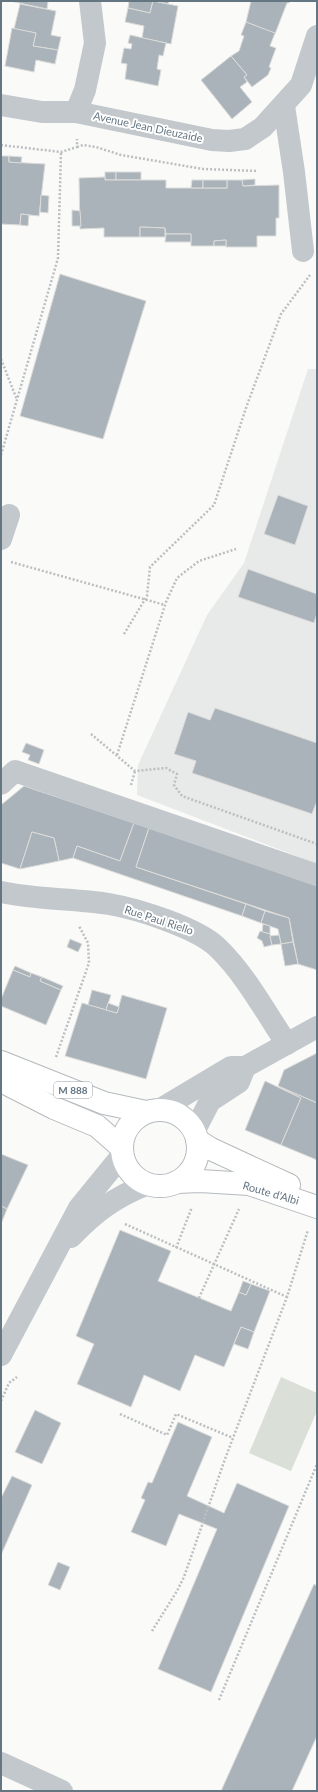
<svg xmlns="http://www.w3.org/2000/svg" width="318" height="1792" font-family="Lato,sans-serif">
<rect width="100%" height="100%" fill="#fafaf8"/>
<path fill="#e8e9e9" d="M308 369H317V864L137 795 138 765 207 615 244 563Z"/>
<path fill="#dadfd7" d="M281 1377 317 1393V1411L291 1471 249 1453Z"/>
<g fill="#aab3b9" stroke="#dcdcda">
<path d="M10 1H44L48 2 47 9Z"/>
<path d="M129 1H153L150 13 128 8Z"/>
<path d="M153 1 178 6 171 44 142 38 144 26 125 22 128 8 150 13Z"/>
<path d="M156 1H169L168 4Z"/>
<path d="M251 1H290L289 3H287L275 34 246 22Z"/>
<path d="M20 4 56 11 51 35 61 37 58 50 33 46 36 33 14 29Z"/>
<path d="M246 22 275 33 270 46 276 48 269 67 271 68 268 75 252 87 244 77 247 75 231 56 239 51 244 36 241 35Z"/>
<path d="M12 28 36 33 33 46 58 50 55 64 36 60 34 72 5 66Z"/>
<path d="M130 35 166 43 163 56 159 55 157 69 161 70 158 86 125 79 127 64 121 63 124 48 131 49 132 44 128 43Z"/>
<path d="M231 56 247 75 244 77 247 82 240 87 252 102 232 119 201 80Z"/>
<path d="M1 156H9V162L45 164 39 216 21 214 20 225 1 224Z"/>
<path d="M9 156 22 157 21 163 9 162Z"/>
<rect x="105" y="172" width="11" height="8"/>
<rect x="116" y="172" width="25" height="8"/>
<path d="M105 177V180H166V188H227V180H242L243 186 279 185V218H276V236H257V247H226V240L214 241V246H191V234H166L165 228 140 227V237H104V228L80 229 79 178Z"/>
<path d="M255 179V185L243 186 242 180Z"/>
<path d="M192 180H203V188H191Z"/>
<rect x="203" y="180" width="24" height="8"/>
<path d="M41 195 49 196 48 213 40 212Z"/>
<path d="M72 210 80 211 81 226H72Z"/>
<path d="M21 214 29 215 28 226 20 225Z"/>
<path d="M140 227 165 228V237H140Z"/>
<path d="M166 234H191V242H165Z"/>
<path d="M226 240V246H214V241Z"/>
<path d="M60 274 146 301 103 439 20 416Z"/>
<path d="M278 495 308 506 295 545 264 534Z"/>
<path d="M248 569 317 594V613L314 623 238 597Z"/>
<path d="M215 708 317 743V801L312 814 192 773 196 761 174 754 188 712 210 720Z"/>
<path d="M26 743 44 750 39 764 28 760 30 755 22 752Z"/>
<path d="M24 786 134 823 120 861 77 846 73 858 59 861 54 838 32 832 20 869 1 863V805Z"/>
<path d="M134 823 149 828 136 867 246 904 242 916 73 858 77 846 120 861Z"/>
<path d="M149 828 317 885V970L298 964 289 918 136 867Z"/>
<path d="M32 832 54 838 59 861 20 869Z"/>
<path d="M246 904 265 911 261 923 242 916Z"/>
<path d="M265 911 289 918 293 942 281 944 278 929 261 923Z"/>
<path d="M263 924 270 926V934L262 932Z"/>
<path d="M260 931 270 934 272 945 264 947 262 941 257 938Z"/>
<path d="M279 935 281 944 272 945 270 936Z"/>
<path d="M70 939 82 944 78 952 67 947Z"/>
<path d="M293 942 298 964 285 966 281 944Z"/>
<path d="M15 966 31 973 30 977 13 970Z"/>
<path d="M13 970 30 977 31 973 42 977 40 981 61 990 46 1025 1 1006V999Z"/>
<path d="M42 977 63 986 61 990 40 981Z"/>
<path d="M92 990 111 995 106 1010 88 1005Z"/>
<path d="M122 995 167 1008 146 1079 65 1056 82 1003 117 1013Z"/>
<path d="M108 1003 119 1007 117 1013 106 1010Z"/>
<path d="M317 1053V1103L278 1086 284 1070Z"/>
<path d="M265 1081 301 1098 281 1145 245 1130Z"/>
<path d="M278 1086 317 1103V1160L281 1145 301 1098Z"/>
<path d="M1 1154 28 1165 7 1209 1 1206Z"/>
<path d="M1 1206 7 1209 1 1224Z"/>
<path d="M120 1230 171 1251 158 1281 231 1311 239 1292 246 1295 251 1284 270 1291 254 1332 241 1327 224 1367 195 1355 180 1391 144 1375 131 1407 77 1384 94 1344 76 1336Z"/>
<path d="M243 1281 251 1284 246 1295 239 1292Z"/>
<path d="M241 1327 254 1332 248 1349 234 1344Z"/>
<path d="M35 1410 61 1423 42 1464 15 1452Z"/>
<path d="M178 1422 212 1437 187 1496 224 1513 237 1483 289 1506 211 1692 158 1669 217 1529 179 1514 166 1546 131 1532 145 1500 141 1498 148 1482 152 1483Z"/>
<path d="M12 1476 32 1485 1 1555V1498Z"/>
<path d="M58 1562 70 1567 60 1590 48 1585Z"/>
<path d="M314 1584 317 1586V1736L292 1791H221Z"/>
</g>
<g fill="none" stroke-linecap="round" stroke-linejoin="round">
<defs>
<g id="major">
<path d="M1 1062 104 1103 146 1112"/>
<path d="M1 1081 54 1108 97 1126 122 1148"/>
<circle cx="160" cy="1148" r="38"/>
<path d="M197 1140 211 1149 289 1185"/>
<path d="M177 1182 200 1181 249 1184 317 1207"/>
</g>
</defs>
<use href="#major" stroke="#b5babe" stroke-width="24"/>
<g stroke="#bbbfc2" stroke-width="2.5" stroke-dasharray="2 2" stroke-linecap="butt">
<path d="M1 145 61 152 77 147V139"/>
<path d="M77 147 83 145 96 147 121 155 203 169 258 171"/>
<path d="M1 359 17 400"/>
<path d="M1 455 58 258 61 152"/>
<path d="M11 562 165 605"/>
<path d="M124 634 147 596 150 567 214 505 247 405 281 314 310 275"/>
<path d="M91 734 135 771 166 768 177 774 174 785 182 796 317 844"/>
<path d="M117 755 166 602 177 578 199 561 236 549"/>
<path d="M131 785 135 771"/>
<path d="M56 1057 89 963 88 943 79 926"/>
<path d="M125 1224 287 1297"/>
<path d="M176 1248 192 1207"/>
<path d="M199 1298 239 1209"/>
<path d="M1 1401 9 1383 17 1377"/>
<path d="M120 1414 167 1435 176 1414 233 1438"/>
<path d="M152 1631 177 1591 184 1577 225 1459 287 1297 308 1230"/>
<path d="M219 1700 317 1464"/>
</g>
<g stroke="#c3c8cc" stroke-width="22">
<path d="M1 105 42 112H76L212 140 229 141 245 139 263 127 301 85 317 36"/>
<path d="M284 106 294 172 303 251"/>
<path d="M76 112 85 90 95 43 90 1"/>
<path d="M1 539 9 515"/>
<path d="M1 784 15 771 317 875"/>
<path d="M1 892C37 900 73 898 109 904 138 909 198 928 218 948 245 974 266 1013 287 1044"/>
<path d="M159 1110 231 1067H245L317 1027"/>
<path d="M194 1132 210 1101 239 1082 245 1067"/>
<path d="M71 1237C95 1212 115 1197 148 1184"/>
<path d="M1 1355 79 1208 123 1154"/>
<path d="M1 1763 62 1791"/>
</g>
<use href="#major" stroke="#fff" stroke-width="22"/>
</g>
<g text-anchor="middle" stroke-width="4" stroke-linejoin="round" paint-order="stroke">
<rect fill="#fff" stroke="#939fa8" stroke-width="1" x="54" y="1082" width="38" height="16" rx="3"/>
<g font-size="10" font-weight="bold" fill="#657683">
<text x="73" y="1094">M 888</text>
</g>
<g font-size="11" fill="#657683" stroke="#fff">
<text transform="translate(148 127) rotate(12)" y="4">Avenue Jean Dieuzaide</text>
<text transform="translate(159 920) rotate(18)" y="4">Rue Paul Riello</text>
<text transform="translate(271 1193) rotate(16)" y="4">Route d'Albi</text>
</g>
</g>
<rect width="318" height="1792" fill="none" stroke="#657683" stroke-width="4"/>
</svg>
